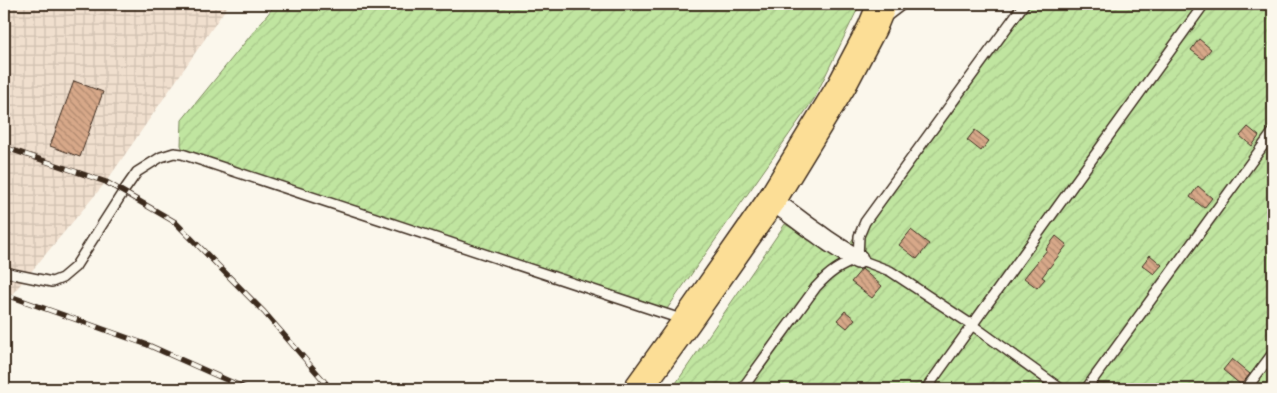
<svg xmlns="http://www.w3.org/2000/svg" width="1277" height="393" font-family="'Balsamiq Sans',sans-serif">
<defs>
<pattern id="industrial-grid" width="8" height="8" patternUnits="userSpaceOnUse" patternTransform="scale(1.25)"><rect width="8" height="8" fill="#f0dfce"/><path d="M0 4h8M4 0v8" fill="none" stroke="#cfc0b0"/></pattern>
<pattern id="garden-furrows" width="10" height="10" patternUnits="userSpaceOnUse" patternTransform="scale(1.25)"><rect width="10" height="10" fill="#c0e5a0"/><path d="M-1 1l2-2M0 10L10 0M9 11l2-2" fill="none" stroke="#a6c589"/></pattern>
<pattern id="building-back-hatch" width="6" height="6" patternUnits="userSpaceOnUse" patternTransform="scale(1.25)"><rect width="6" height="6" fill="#d7a889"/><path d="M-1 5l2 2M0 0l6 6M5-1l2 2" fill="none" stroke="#b0896f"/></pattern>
</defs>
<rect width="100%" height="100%" fill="#fbf7ec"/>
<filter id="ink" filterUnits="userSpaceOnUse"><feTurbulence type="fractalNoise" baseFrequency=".02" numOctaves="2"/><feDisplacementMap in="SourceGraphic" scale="10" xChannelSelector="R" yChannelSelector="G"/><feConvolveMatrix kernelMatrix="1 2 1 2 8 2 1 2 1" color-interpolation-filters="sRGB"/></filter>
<g filter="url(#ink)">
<path fill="url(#industrial-grid)" d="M4 4H229L106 182 4 304Z"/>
<g fill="url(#garden-furrows)" stroke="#7e885f">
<path d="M276 4H860L814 99 667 309 183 150 181 145 182 120Z"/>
<path d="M1020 4H1273V389H672L785 224 840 257Z"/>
</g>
<g fill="url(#building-back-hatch)" stroke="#3b2a1e">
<path d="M1199 39 1211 49 1203 59 1191 50Z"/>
<path d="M74 81 103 92 80 157 50 146Z"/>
<path d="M1248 127 1259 136 1252 146 1240 136Z"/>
<path d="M975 130 989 141 981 151 967 140Z"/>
<path d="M1198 186 1212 198 1204 208 1190 197Z"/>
<path d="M911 230 929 244 917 259 899 245Z"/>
<path d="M1056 236 1067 245 1042 277 1045 279 1037 288 1024 278 1047 250 1046 249Z"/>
<path d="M1150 255 1162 265 1154 274 1142 265Z"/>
<path d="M862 269 882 286 872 298 851 282Z"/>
<path d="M845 311 855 319 847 328 837 320Z"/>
<path d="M1232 359 1250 374 1241 385 1223 370Z"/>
</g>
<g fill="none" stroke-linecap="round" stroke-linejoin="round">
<defs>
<g id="lane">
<path d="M886 17 903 4"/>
<path d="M858 259 859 236 865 222 1024 4"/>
<path d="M4 271 13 274 52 282 62 278 75 267 123 192 137 172 161 157 174 153 182 154 684 320"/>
<path d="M742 389 816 287C830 272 839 266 858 259L890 271 972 325 1061 389"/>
<path d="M926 389 1204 4"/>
<path d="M1086 389 1273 132"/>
<path d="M1246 389 1273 353"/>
</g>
<path id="street" d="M771 201C788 210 801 223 817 233 830 243 843 251 858 259"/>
<path id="primary" d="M638 389 687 321 771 201 842 85 872 28 882 4"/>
</defs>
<use href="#lane" stroke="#3b2a1e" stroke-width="12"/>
<use href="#street" stroke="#3b2a1e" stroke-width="22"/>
<use href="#primary" stroke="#3b2a1e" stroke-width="31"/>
<use href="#lane" stroke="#fbf7ec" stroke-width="9"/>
<use href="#street" stroke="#fbf7ec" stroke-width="19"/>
<use href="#primary" stroke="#fcde96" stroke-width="28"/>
<defs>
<g id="rail">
<path d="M4 147 106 182 175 222 264 312 331 389"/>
<path d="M4 294 148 345 247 389"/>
</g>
</defs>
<use href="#rail" stroke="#3b2a1e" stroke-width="5.5"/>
<use href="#rail" stroke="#fbf7ec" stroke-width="4" stroke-dasharray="11" stroke-linecap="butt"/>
</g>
</g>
<rect width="1277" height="393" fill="none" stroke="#fbf7ec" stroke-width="20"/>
<rect x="10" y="10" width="1257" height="373" fill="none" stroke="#3b2a1e" stroke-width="2" filter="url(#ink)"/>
</svg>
